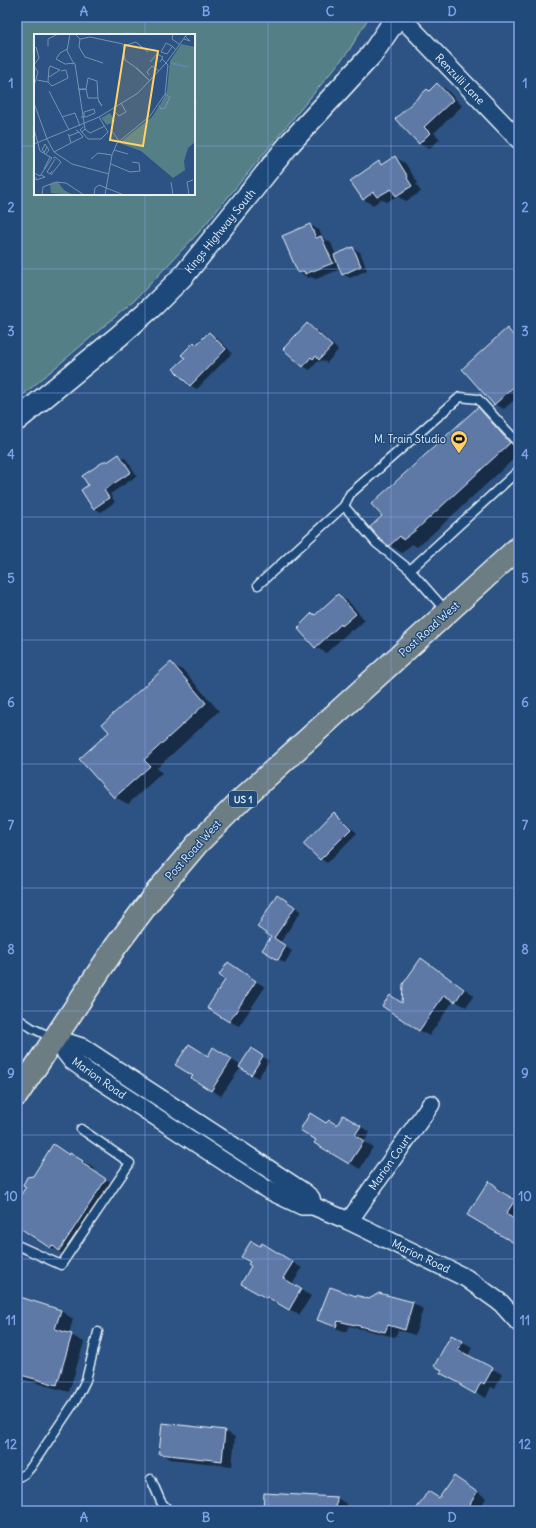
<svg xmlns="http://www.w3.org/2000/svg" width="536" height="1528" font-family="Delius,sans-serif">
<rect width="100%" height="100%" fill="#2c5383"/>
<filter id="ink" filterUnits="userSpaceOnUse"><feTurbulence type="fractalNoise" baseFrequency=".025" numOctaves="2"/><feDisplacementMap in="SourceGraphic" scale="8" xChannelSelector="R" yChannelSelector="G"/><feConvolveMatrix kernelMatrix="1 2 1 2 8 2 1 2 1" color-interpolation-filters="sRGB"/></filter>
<g filter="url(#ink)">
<path fill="#547f87" stroke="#9eb8c0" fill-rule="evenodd" d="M17 17H369L348 52 199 232 135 300 17 400ZM35 35H194V194H35Z"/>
<g fill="#0007">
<path d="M437 84 447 90 462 106 434 133 440 139 429 149 419 144 429 92Z"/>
<path d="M395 157 405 163 418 183 416 184 421 192 406 201 397 196 387 202 381 199 373 205 363 199 379 162 383 165Z"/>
<path d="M310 225 319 230 323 238 331 243 336 255 353 248 360 252 367 270 350 278 343 274 341 269 316 279 311 277 309 278 299 272Z"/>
<path d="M307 324 314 328 338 350 327 363 322 360 320 362 318 361 310 370 303 366Z"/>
<path d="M507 330 519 337V396L504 409 494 404Z"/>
<path d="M209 334 216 337 232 353 197 389 190 385 186 358 194 344 197 346Z"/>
<path d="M478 408 491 415 519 447V454L430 536 417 547 412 544 402 553 389 545 383 516Z"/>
<path d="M119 455 126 459 137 476 110 494 115 502 101 512 94 508 106 461 108 462Z"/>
<path d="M338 595 348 601 365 620 353 631 351 630 326 653 316 647 315 616Z"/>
<path d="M171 664 184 671 219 711 157 768 162 773 128 804 115 797 110 732Z"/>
<path d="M334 814 340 818 357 833 327 863 321 859 305 844Z"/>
<path d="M283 899 301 911 280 943 292 951 285 963 278 959 273 936Z"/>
<path d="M421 959 474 995 466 1007 454 1000 429 1036 419 1030 403 1004Z"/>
<path d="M238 970 265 987 239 1026 229 1021Z"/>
<path d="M258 1053 269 1061 258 1078 241 1067 221 1096 211 1090 208 1057 224 1054 241 1066Z"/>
<path d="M343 1116 370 1132 364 1142 373 1147 360 1169 316 1142 327 1124 338 1126Z"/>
<path d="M71 1154 95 1169 94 1171 118 1187 73 1257 64 1252 63 1254 50 1247 17 1225V1202L34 1176Z"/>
<path d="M489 1182 506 1193 507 1196 519 1203V1214L515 1220 519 1223V1245L468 1215Z"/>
<path d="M262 1244 302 1268 292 1285 311 1296 299 1315 277 1302 276 1303 266 1298 252 1265Z"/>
<path d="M17 1297 61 1311 73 1319 69 1334 84 1342 69 1392 23 1379 19 1393 17 1392Z"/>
<path d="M369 1300 413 1303 423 1309 415 1335 398 1330 395 1337 349 1326 346 1332 328 1325 318 1319Z"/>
<path d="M463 1342 472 1347 468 1356 502 1374 495 1389 491 1387 486 1398 441 1373Z"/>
<path d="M225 1431 235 1437 232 1466 170 1459 160 1453Z"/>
<path d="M464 1483 486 1498 479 1511H416L440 1498Z"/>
<path d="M337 1498 347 1504 346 1511H264Z"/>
</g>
<g fill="#5e79a6" stroke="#e8f1f8">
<path d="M437 83 453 100 424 127 430 133 419 144 395 119 427 89 429 91Z"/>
<path d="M395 156 408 177 407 178 412 186 396 196 391 189 377 197 373 192 363 200 350 181 379 161 381 165Z"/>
<path d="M310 224 316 238 321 236 333 263 305 274 304 271 298 273 282 236Z"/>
<path d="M353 247 361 266 342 275 334 255Z"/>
<path d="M307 323 332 346 319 360 316 356 313 359 311 357 303 367 283 349Z"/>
<path d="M507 328 519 342V382L494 405 462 369Z"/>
<path d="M209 332 226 349 190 386 173 369 185 358 181 355 194 342 196 345Z"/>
<path d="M478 407 510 443 417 529 403 540 400 536 389 546 380 539 370 527 382 516 371 504Z"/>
<path d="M119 454 131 472 104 490 109 498 93 509 81 490 88 485 82 476 106 460 107 462Z"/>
<path d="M338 594 356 614 342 626 341 624 315 648 298 629 300 628 298 627 312 613 315 615Z"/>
<path d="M171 662 206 703 144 760 150 766 114 798 79 759 109 732 102 724Z"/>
<path d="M334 812 351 829 320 860 303 844Z"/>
<path d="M277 894 295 907 274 938 286 946 278 960 262 950 271 937 257 927Z"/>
<path d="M421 958 464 989 455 1002 444 995 419 1031 382 1006 390 995 402 1003 403 984Z"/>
<path d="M228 962 256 981 229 1022 207 1008 225 980 219 975Z"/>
<path d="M189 1044 208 1056 213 1047 232 1059 211 1091 191 1078 193 1076 175 1065Z"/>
<path d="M251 1048 263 1056 251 1075 239 1067Z"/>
<path d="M310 1113 326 1123 329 1120 337 1125 343 1115 361 1126 355 1135 364 1141 349 1164 314 1143 316 1140 300 1130Z"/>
<path d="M53 1144 69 1155 70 1153 83 1161 82 1163 106 1179 59 1251 52 1245 50 1248 17 1226V1200L26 1187 23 1185 27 1177 33 1176Z"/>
<path d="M489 1181 496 1186 497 1189 515 1200 506 1214 519 1222V1236L514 1243 467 1215Z"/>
<path d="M251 1241 260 1246 262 1243 293 1262 283 1278 301 1289 289 1310 267 1297 266 1298 241 1284 251 1266 248 1264 250 1262 241 1257Z"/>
<path d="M330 1287 356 1296V1295L369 1299 379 1293 413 1302 405 1330 388 1325 385 1332 338 1321 336 1327 317 1320Z"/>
<path d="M17 1296 61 1310 55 1329 72 1334 57 1385 17 1374Z"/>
<path d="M451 1335 463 1341 458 1350 493 1368 484 1384 481 1382 475 1394 461 1386V1384L440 1373 442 1370 434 1366Z"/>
<path d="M162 1423 225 1430 222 1461 159 1454Z"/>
<path d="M454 1476 477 1492 466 1511H415L428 1491 439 1498Z"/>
<path d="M264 1493 337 1497 336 1511H263Z"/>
</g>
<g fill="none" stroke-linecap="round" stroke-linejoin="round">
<defs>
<g id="service">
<path d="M410 570 519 470"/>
<path d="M258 585 344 506"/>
<path d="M446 611 410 570 376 543 344 506 350 494 460 397 478 399 519 444"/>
<path d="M17 1018 32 1028 53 1038"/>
<path d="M17 1245 61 1265 130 1163 81 1129"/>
<path d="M17 1478 25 1474 31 1467 76 1400 86 1380 98 1332"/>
<path d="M151 1479 161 1502 169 1511"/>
</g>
<g id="minor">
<path d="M401 17 519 140"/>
<path d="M313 1206 311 1198 304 1192 102 1060 82 1047 54 1038 71 1060 89 1073 266 1189 302 1206H313L349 1221 466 1278 501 1303 519 1323"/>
<path d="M349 1221 431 1104"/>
</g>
<path id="tertiary" d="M17 420 119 336 153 306 184 275 291 142 372 54 397 17"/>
<path id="primary" d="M17 1095 116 946 155 894 197 844 242 799 519 547"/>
</defs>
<use href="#service" stroke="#e8f1f8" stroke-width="11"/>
<use href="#minor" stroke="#e8f1f8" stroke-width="20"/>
<use href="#tertiary" stroke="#e8f1f8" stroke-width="24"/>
<use href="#primary" stroke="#e8f1f8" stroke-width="25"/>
<use href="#service" stroke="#1f4a7a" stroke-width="8"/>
<use href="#minor" stroke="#1f4a7a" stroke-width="17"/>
<use href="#tertiary" stroke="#1f4a7a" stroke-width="21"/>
<use href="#primary" stroke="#6d7d84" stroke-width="22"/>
</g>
</g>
<path fill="none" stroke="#82a0e8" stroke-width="1" stroke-opacity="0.55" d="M145 17V35M268 17V1511M391 17V1511M17 146H35M194 146H519M145 194V1511M17 269H519M17 393H519M17 517H519M17 640H519M17 764H519M17 888H519M17 1011H519M17 1135H519M17 1259H519M17 1382H519"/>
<defs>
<symbol id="stadium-pin" viewBox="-11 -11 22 30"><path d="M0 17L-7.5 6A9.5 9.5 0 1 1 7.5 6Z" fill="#ffd166" stroke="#1f4a7a"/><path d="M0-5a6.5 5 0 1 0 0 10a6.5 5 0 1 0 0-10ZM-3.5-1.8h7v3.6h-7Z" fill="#111"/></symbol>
</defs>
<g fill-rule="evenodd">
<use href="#stadium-pin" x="449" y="429" width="20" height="27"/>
</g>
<g text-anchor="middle" stroke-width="3" stroke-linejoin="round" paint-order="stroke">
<rect fill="#1f4a7a" stroke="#acbfd2" stroke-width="1" x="229" y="791" width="28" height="16" rx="3"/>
<g font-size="10" font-weight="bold" fill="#e8f1f8">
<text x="243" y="803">US 1</text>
</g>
<g font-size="11" fill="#e8f1f8" stroke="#1f4a7a">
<text transform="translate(460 79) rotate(46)" y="4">Renzulli Lane</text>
<text transform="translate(220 231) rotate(-51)" y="4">Kings Highway South</text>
<text transform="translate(429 629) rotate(-42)" y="4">Post Road West</text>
<text transform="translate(193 850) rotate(-48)" y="4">Post Road West</text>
<text transform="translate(99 1078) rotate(35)" y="4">Marion Road</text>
<text transform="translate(390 1162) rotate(-55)" y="4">Marion Court</text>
<text transform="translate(421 1256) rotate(26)" y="4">Marion Road</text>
</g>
<g font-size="11" fill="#e8f1f8" stroke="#1f4a7a" text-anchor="end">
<text x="446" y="443">M. Train Studio</text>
</g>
</g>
<g transform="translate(34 34)">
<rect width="161" height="161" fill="#2c5383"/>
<path d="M147 10 161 13V108L154 114 150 127 151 136 139 144 107 117 85 109 118 83 127 69 133 57 136 27ZM76 79 81 87 73 91 67 84ZM24 148 30 156 39 161 17 159 16 150Z" fill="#547f87"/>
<path fill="none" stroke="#5d87b0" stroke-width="2" d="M137 29 154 33"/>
<path fill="none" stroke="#7792b2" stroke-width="1" d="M36 0 33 17 39 28M41 0 46 5 56 3 89 10 91 26 104 35 116 47 102 34M139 0 138 5 145 10M46 5 45 13 51 23 69 29M150 5 156 7 151 2M14 12V5L24 0M90 12 102 8 114 18M138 13 133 20 127 18 132 9 138 12 142 16M33 15 26 19 22 25 31 30 41 29 38 30M116 28 123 20 129 23 126 28M41 30 51 95 48 98M0 31 5 24 2 13 3 16M0 32 4 38 0 52M115 41 113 38 118 32 125 37M54 44 63 47 64 64H54L52 55ZM3 46 14 48 15 34 16 32 26 36 15 43M14 48 18 52 34 44 32 36 27 37M44 55H52L45 56M15 57 35 96M64 64 65 68 68 72 65 67M0 69 13 105M125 71 127 75 131 74 136 63 131 60M81 78 85 82 92 78 87 69M28 83 41 79 46 92M47 83H52L61 79 60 75 50 78V83M49 93 46 96 54 105H67L74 98 65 83M0 95 6 117 18 124 6 142 0 139M51 95 56 99 71 92M77 96 85 107M34 100 35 102 45 98 42 96M35 102 37 109 49 103 45 98M13 105 20 118 38 130 75 140M0 110 65 83 104 59 132 29 153 0M80 116 94 120M11 118 8 116 11 110 13 113M20 118 37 109M10 119 13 113 15 116 12 120M57 125 64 119 78 121M77 130 96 138 106 137 105 129 98 128M10 135 16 123M18 137 16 140 13 138 21 125M17 141 27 128 21 123 19 124M2 143V146L11 143 7 141M137 148 139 161M8 161 9 153 22 148 32 149 50 161M60 161 61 154 65 151 90 161M71 161 78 121 83 109 116 82 131 60 134 31 128 25M155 161 153 148 159 146"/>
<path fill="#ffd166" fill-opacity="0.15" stroke="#ffd166" stroke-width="2" d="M91 11 124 17 109 112 76 106Z"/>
<rect width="161" height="161" fill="none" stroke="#e8f1f8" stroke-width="2"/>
</g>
<rect width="536" height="1528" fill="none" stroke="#1f4a7a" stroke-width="44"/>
<rect x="22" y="22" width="492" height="1484" fill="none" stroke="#82a0e8" stroke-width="1.5"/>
<g font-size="13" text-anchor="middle" font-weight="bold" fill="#82a0e8">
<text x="84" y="16">A</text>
<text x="206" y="16">B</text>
<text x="330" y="16">C</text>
<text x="452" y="16">D</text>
<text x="11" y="88">1</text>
<text x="525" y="88">1</text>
<text x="11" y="212">2</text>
<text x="525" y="212">2</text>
<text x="11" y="336">3</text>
<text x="525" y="336">3</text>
<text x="11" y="459">4</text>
<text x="525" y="459">4</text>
<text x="11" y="583">5</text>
<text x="525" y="583">5</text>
<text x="11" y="707">6</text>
<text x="525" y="707">6</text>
<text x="11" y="830">7</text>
<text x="525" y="830">7</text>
<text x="11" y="954">8</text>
<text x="525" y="954">8</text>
<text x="11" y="1078">9</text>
<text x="525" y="1078">9</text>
<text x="11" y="1201">10</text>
<text x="525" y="1201">10</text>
<text x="11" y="1325">11</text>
<text x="525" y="1325">11</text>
<text x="11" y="1449">12</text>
<text x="525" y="1449">12</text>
<text x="84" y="1522">A</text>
<text x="206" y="1522">B</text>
<text x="330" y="1522">C</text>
<text x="452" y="1522">D</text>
</g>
</svg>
